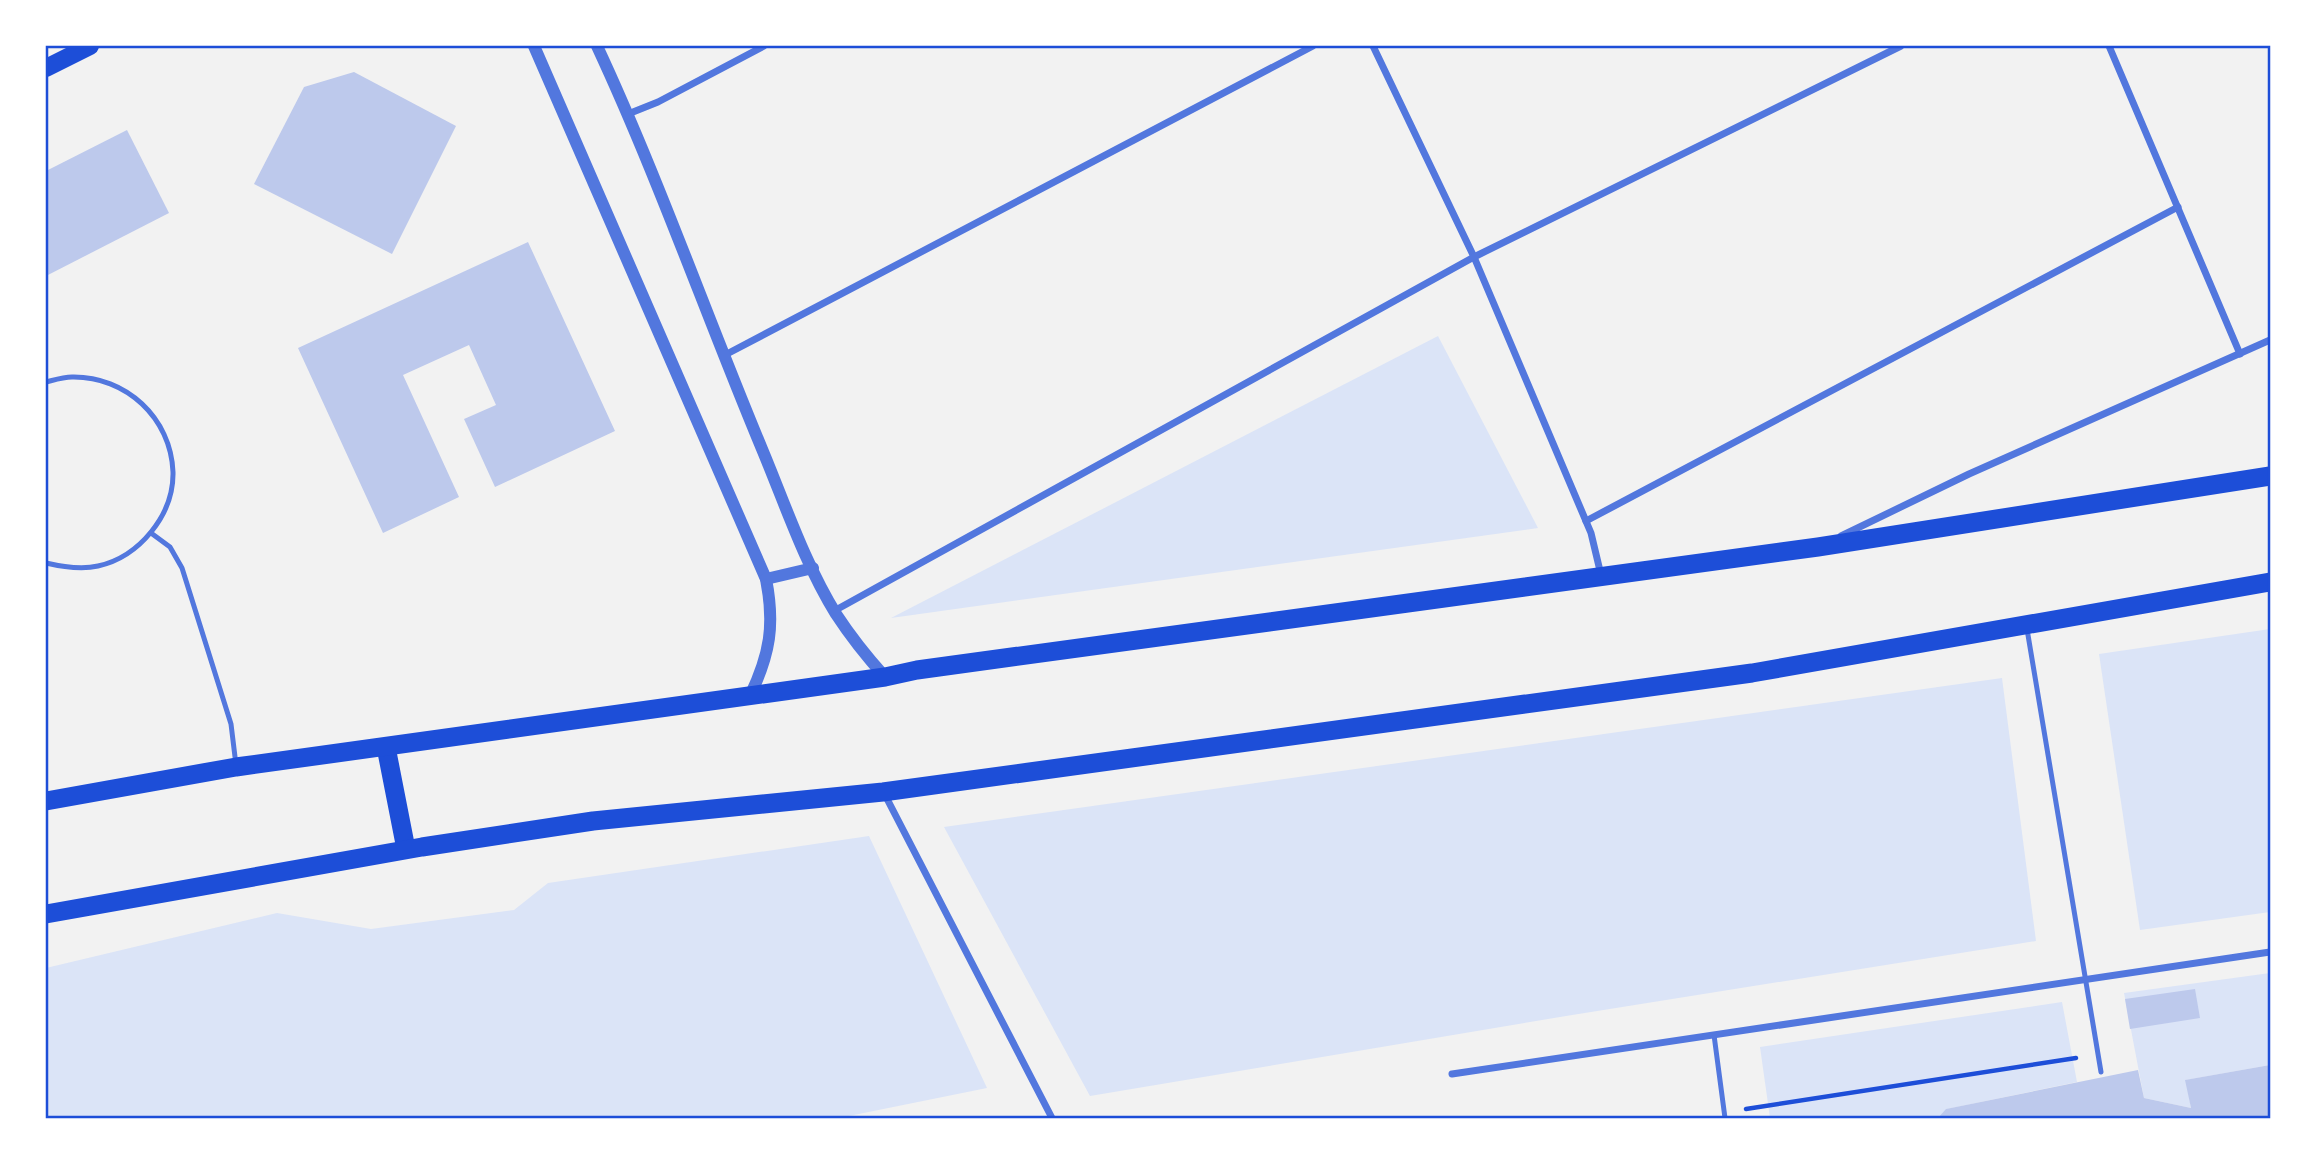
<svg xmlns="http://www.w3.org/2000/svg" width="2316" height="1164" font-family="Merriweather,serif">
<rect width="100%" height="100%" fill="#f2f2f2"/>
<g fill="#dbe4f7">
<path d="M1438 336 1538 528 891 618Z"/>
<path d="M2270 629V912L2140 930 2099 654Z"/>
<path d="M2002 678 2036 941 1566 1016 1090 1096 944 827Z"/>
<path d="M869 836 987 1088 839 1118H46V968L277 913 371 929 514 910 548 883Z"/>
<path d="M2270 973V1065L2186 1080 2191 1108 2144 1098 2124 993Z"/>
<path d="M2062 1002 2077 1082 1947 1109 1939 1118H1770L1760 1047Z"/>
</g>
<g fill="#bdc9ec">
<path d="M354 72 456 126 392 254 254 184 304 87Z"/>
<path d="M127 130 169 213 46 276V171Z"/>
<path d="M528 242 615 431 495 487 464 419 496 405 469 345 403 375 459 497 383 533 298 348Z"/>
<path d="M2195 989 2200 1018 2130 1029 2125 999Z"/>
<path d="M2270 1065V1118H1938L1946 1109 2138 1070 2144 1098 2191 1108 2185 1080Z"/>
</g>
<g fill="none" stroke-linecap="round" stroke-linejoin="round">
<path stroke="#1d4ed8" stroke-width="4.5" d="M1746 1109 2076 1058"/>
<g stroke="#5277de" stroke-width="5">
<path d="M46 382C54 380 63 377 72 377 126 376 171 418 173 472 174 515 139 557 98 566 81 570 63 567 46 563"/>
<path d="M151 533 170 547 182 568 231 724 236 765"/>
<path d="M2027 629 2101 1072"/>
<path d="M1714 1035 1725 1118"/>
</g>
<g stroke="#5277de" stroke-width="7">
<path d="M1373 46 1474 257 1591 533 1601 575"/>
<path d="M2109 46 2240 354"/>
<path d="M628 114 658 102 764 46"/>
<path d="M723 356 1313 46"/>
<path d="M1586 521 2178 207"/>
<path d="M1841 536 1969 474 2270 340"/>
<path d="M834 611 1474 257 1901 46"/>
<path d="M884 793 1052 1118"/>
<path d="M1452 1074 2270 952"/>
</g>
<g stroke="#5277de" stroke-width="12">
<path d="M534 46 766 579C775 625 770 654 750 696"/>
<path d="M597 46C658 177 706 315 762 449 785 504 805 564 836 614 851 637 867 657 885 677"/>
<path d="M766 579 813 568"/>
</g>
<path stroke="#1d4ed8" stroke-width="18" d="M46 68 90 46"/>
<g stroke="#1d4ed8" stroke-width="19">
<path d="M386 747 406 849"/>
<path d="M46 801 236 767 885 677 917 670 1818 547 2270 476"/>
<path d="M46 914 422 847 593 821 883 792 1752 673 2270 582"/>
</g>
</g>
<rect width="2316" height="1164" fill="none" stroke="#ffffff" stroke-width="94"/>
<rect x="47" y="47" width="2222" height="1070" fill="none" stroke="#1d4ed8" stroke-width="2.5"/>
</svg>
